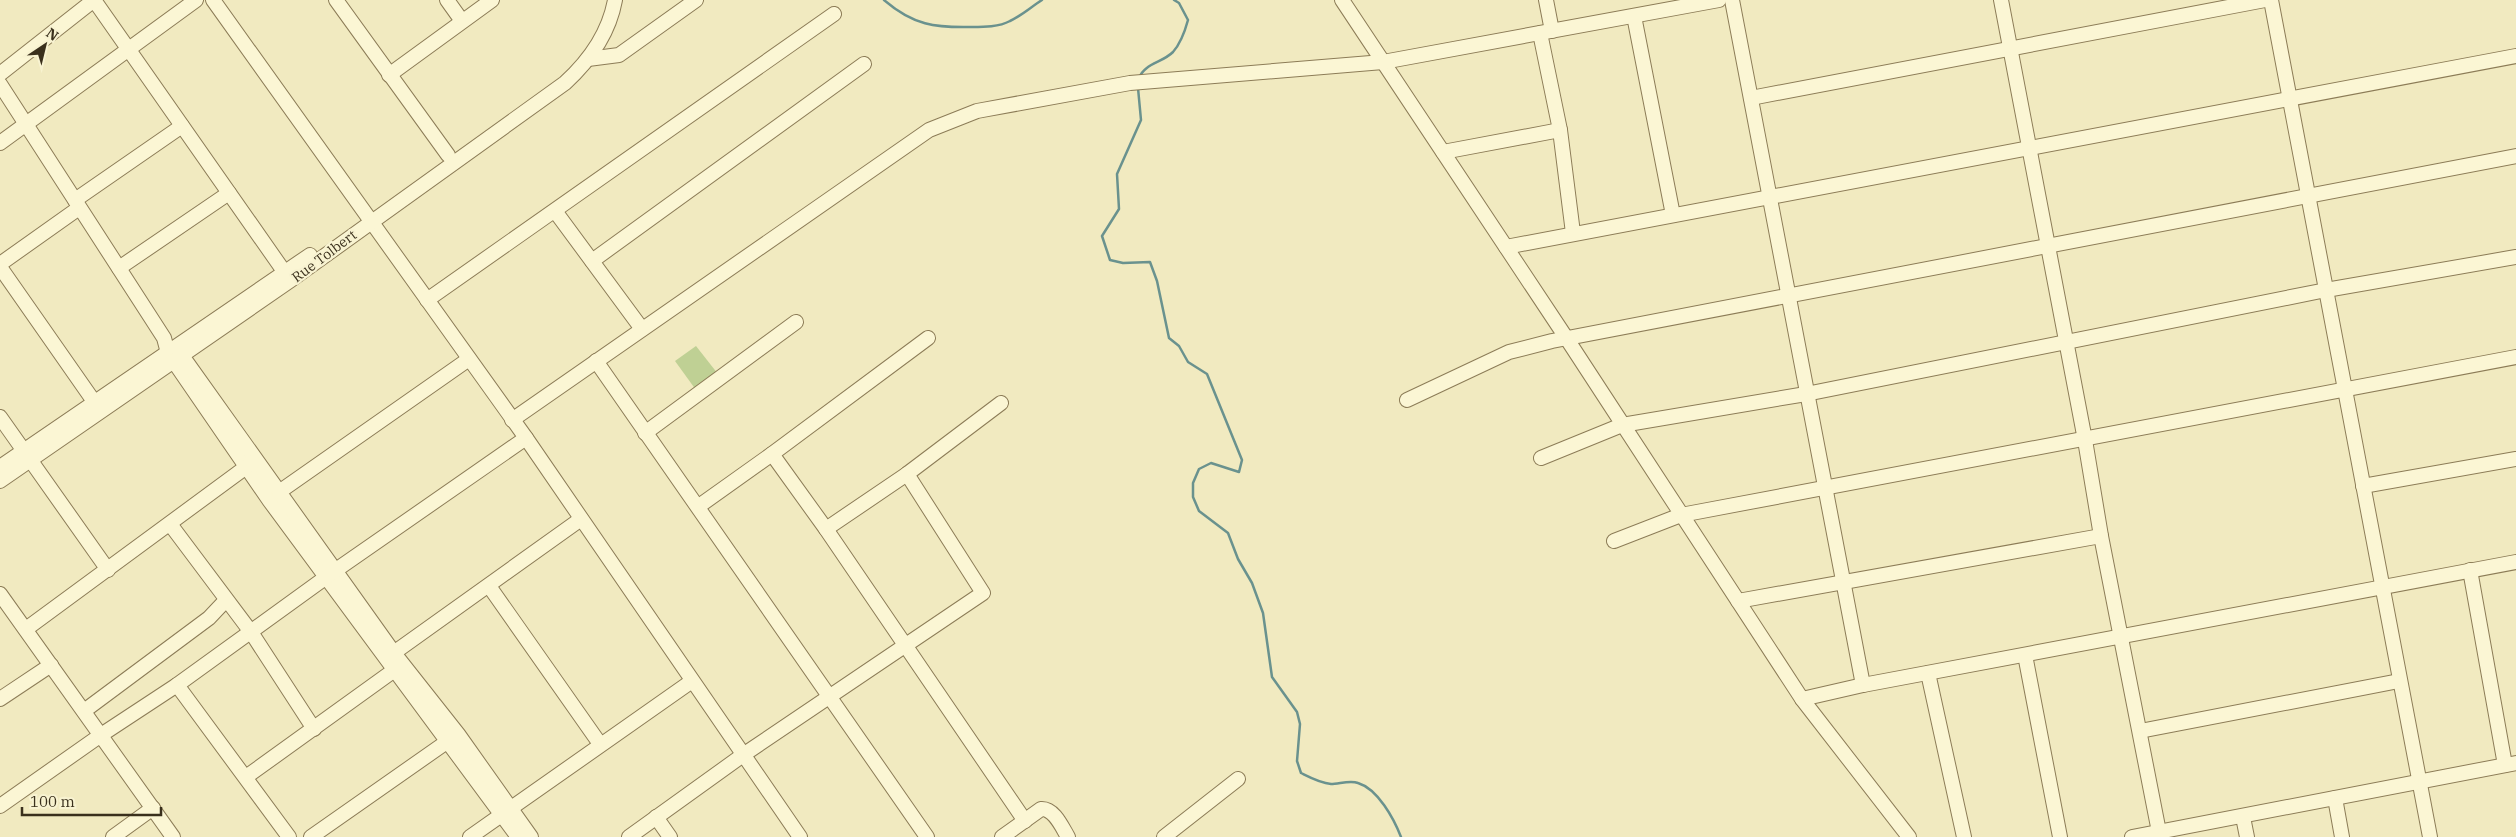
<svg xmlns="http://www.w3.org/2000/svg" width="2516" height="837" font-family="'IBM Plex Serif',serif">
<rect width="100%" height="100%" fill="#f1eac0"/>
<path fill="#bfd094" d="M696 346 718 374 696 390 675 361Z"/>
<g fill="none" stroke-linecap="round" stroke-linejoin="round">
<g stroke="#6a928e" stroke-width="2.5">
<path d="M884 0C913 25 935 28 972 27 984 27 999 27 1010 21 1021 16 1031 7 1042 0"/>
<path d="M1139 78C1145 63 1162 63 1173 52 1181 43 1185 31 1188 20L1179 3 1174 0"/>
<path d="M1138 88 1141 120 1117 174 1119 209 1102 236 1110 260 1123 263 1150 262 1157 281 1169 338 1179 346 1188 362 1207 374 1242 460 1239 472 1211 463 1199 469 1193 483V497L1199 511 1228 533 1238 559 1252 583 1263 613 1272 677 1297 712 1300 724 1297 761 1301 773C1311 778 1320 783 1331 784 1339 784 1350 780 1358 783 1378 789 1394 819 1401 837"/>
</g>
<defs>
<g id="minor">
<path d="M213 0 526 438 800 837"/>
<path d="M336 0 448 155"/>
<path d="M447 0 462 21"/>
<path d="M1342 0 1567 339 1802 699 1909 837"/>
<path d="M1546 0 1552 31"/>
<path d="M1732 0 1863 685"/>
<path d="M2001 0 2085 440 2101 536 2160 837"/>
<path d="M2271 0 2430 837"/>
<path d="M1634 16 1673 215"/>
<path d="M1540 33 1560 130 1573 233"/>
<path d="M588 59 619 55 696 0"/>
<path d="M0 74 94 0 290 280"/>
<path d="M389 75 492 0"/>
<path d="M0 84 164 338 168 353 269 500 518 837"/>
<path d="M1751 98 2265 0"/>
<path d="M0 143 196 0"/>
<path d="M1443 152 1560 130"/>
<path d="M75 200 182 126"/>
<path d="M555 211 642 329"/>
<path d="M1506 247 2516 56"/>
<path d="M592 261 864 64"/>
<path d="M0 264 79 208"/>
<path d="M0 267 95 403"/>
<path d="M119 268 229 193"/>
<path d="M427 300 834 14"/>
<path d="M178 350 394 653 458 734 531 837"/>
<path d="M596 361 927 837"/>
<path d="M1407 400 1509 352 1552 341 2516 156"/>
<path d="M0 417 108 570"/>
<path d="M512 420 929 130 977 111 1130 83 1383 62 1719 0"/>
<path d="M645 433 796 322"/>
<path d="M772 454 826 529 1025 821"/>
<path d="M1541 458 1622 425 1806 394 2326 290 2516 257"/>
<path d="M0 467 310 255"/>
<path d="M0 481 291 280 565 83C589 61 609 33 615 0"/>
<path d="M2363 486 2516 459"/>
<path d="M279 492 469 359"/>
<path d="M699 506 772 454 928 338"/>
<path d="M170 524 251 632 314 729"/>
<path d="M826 529 907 474 1001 403"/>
<path d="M1614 541 1681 515 2516 357"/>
<path d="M2470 570 2505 765"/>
<path d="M489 586 600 744"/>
<path d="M0 594 173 837"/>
<path d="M1738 601 2101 536"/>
<path d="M26 629 253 462"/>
<path d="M2025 655 2060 837"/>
<path d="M388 657 581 519"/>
<path d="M1928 673 1964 837"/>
<path d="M177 685 289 837"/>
<path d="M0 699 51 665"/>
<path d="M1802 699 1863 685 2516 562"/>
<path d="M84 711 209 618 226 600"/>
<path d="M2140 731 2399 681"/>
<path d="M246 777 400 666"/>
<path d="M2335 798 2342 837"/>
<path d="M0 806 101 735 177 685 336 570 526 438"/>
<path d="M656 817 670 837"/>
<path d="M2243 817 2247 837"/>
<path d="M113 837 153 808"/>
<path d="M311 837 448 741"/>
<path d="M470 837 692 681"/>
<path d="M629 837 743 755 983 593 907 474"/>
<path d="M1002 837 1041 809C1054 808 1062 827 1068 837"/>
<path d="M1164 837 1238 779"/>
<path d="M2132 837 2516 763"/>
</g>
</defs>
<use href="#minor" stroke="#8c7c57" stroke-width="16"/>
<use href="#minor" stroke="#fbf6d4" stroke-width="14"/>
</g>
<g text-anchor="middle" stroke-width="4.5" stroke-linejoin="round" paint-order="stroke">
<g font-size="14" fill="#3a301c" stroke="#f8f3d1">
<text transform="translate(324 256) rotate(-37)" y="5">Rue Tolbert</text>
</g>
</g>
<g transform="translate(45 45) rotate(35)" stroke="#f8f3d1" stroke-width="4" paint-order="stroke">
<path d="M0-4L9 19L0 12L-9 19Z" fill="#3a301c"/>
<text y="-8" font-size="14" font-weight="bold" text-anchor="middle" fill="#3a301c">N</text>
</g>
<path d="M22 807v8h139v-8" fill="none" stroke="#3a301c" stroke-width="2.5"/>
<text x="30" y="807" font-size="15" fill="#3a301c" stroke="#f8f3d1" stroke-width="4" paint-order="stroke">100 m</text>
</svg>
